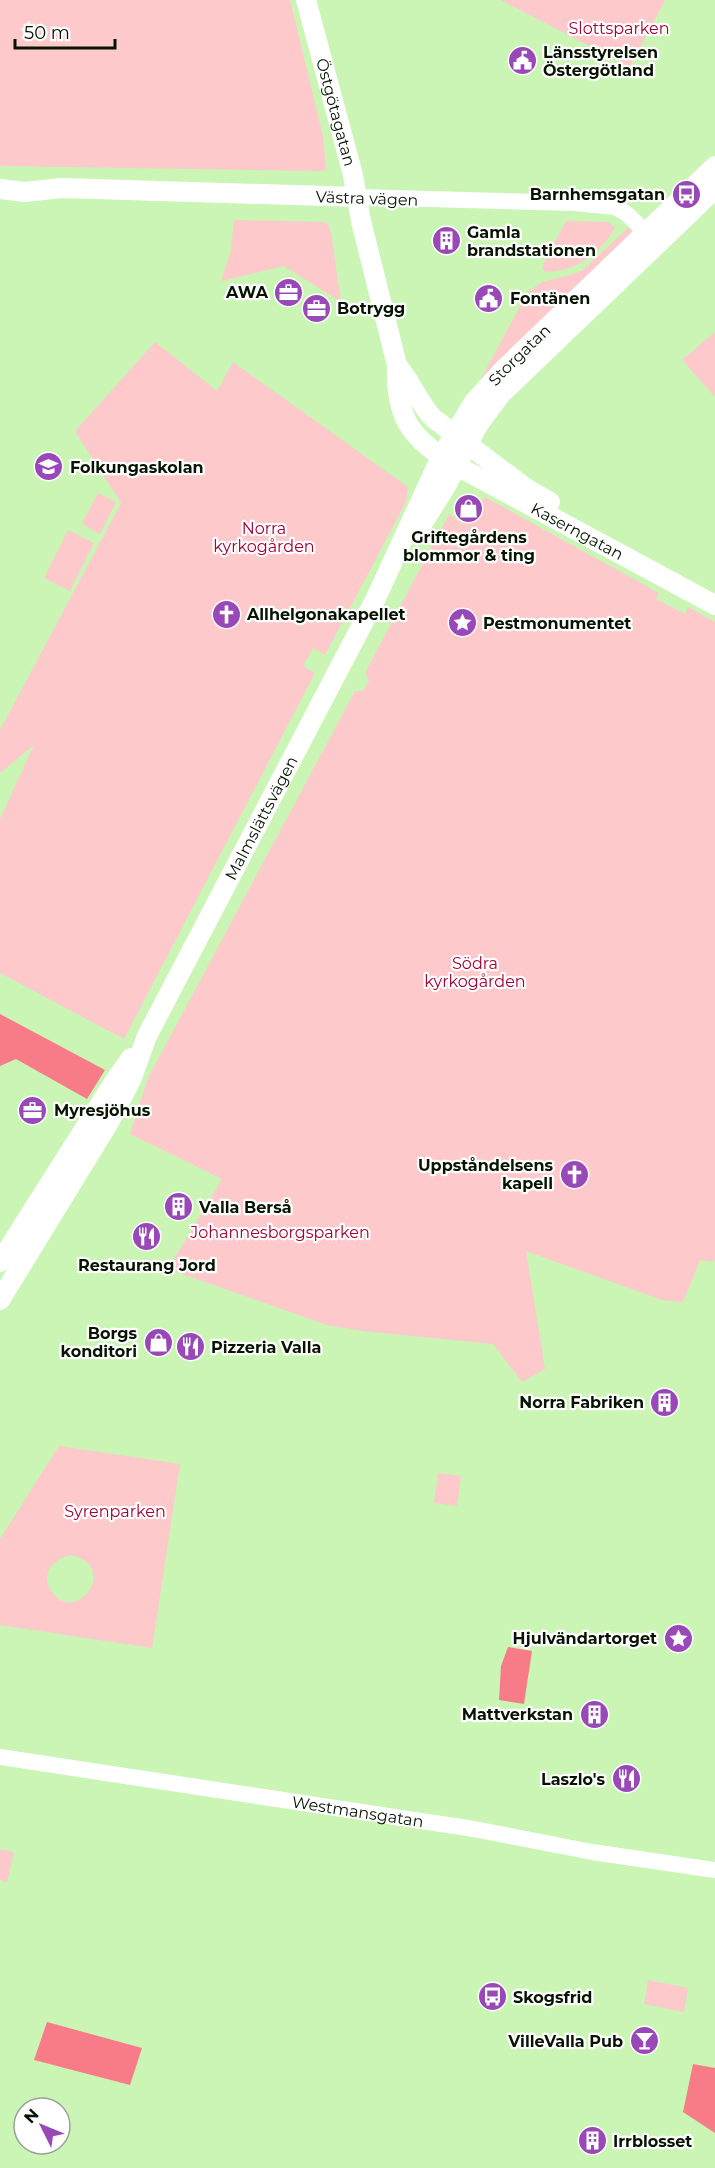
<svg xmlns="http://www.w3.org/2000/svg" width="715" height="2168" font-family="Montserrat,sans-serif">
<rect width="100%" height="100%" fill="#caf5b5"/>
<g fill="#fdc9cb" fill-rule="evenodd">
<path d="M0 0H290L323 136 326 171 0 166Z"/>
<path d="M501 0H665L630 67Z"/>
<path d="M234 220 324 222 328 224 331 233 341 302 284 266 221 281 231 251Z"/>
<path d="M566 221 608 222 615 228C607 243 586 263 569 268 561 271 553 271 545 272L542 267Z"/>
<path d="M629 227 632 233 476 388 527 293 542 282 570 275 583 270Z"/>
<path d="M715 332V397L682 360Z"/>
<path d="M155 342 217 391 233 362 408 487 406 502 325 655 313 648 303 666 315 673 124 1039 0 973V819L34 745 0 773V730L121 503 75 431Z"/>
<path d="M98 493 116 502 100 534 82 524Z"/>
<path d="M485 497 659 593 656 599 685 614 688 607 715 622V1259L714 1262 700 1260 683 1302 662 1300 526 1251 545 1369 522 1382 493 1344 363 1331 327 1325 168 1269 222 1179 130 1134 148 1078 355 691H363L369 681 365 673 449 514 464 525Z"/>
<path d="M68 530 94 543 70 591 44 578Z"/>
<path d="M59 1446 180 1464 152 1648 0 1625V1539ZM71 1555C121 1566 76 1626 52 1592 39 1574 54 1558 71 1555Z"/>
<path d="M438 1473 461 1476 457 1506 434 1503Z"/>
<path d="M0 1849 14 1852 7 1882 0 1880Z"/>
<path d="M648 1980 688 1988 684 2012 644 2004Z"/>
</g>
<g fill="#f87c88">
<path d="M0 1014 105 1070 87 1099 16 1059 0 1066Z"/>
<path d="M508 1647 532 1651 524 1704 499 1700 501 1666Z"/>
<path d="M47 2022 142 2048 130 2085 34 2060Z"/>
<path d="M693 2064 715 2068V2133L683 2112Z"/>
</g>
<g fill="none" stroke-linecap="round" stroke-linejoin="round">
<g stroke="#fff" stroke-width="16">
<path d="M357 197 574 203 615 207 626 213 655 241"/>
<path id="s1" d="M0 1757 474 1829 592 1852 715 1870"/>
</g>
<g stroke="#fff" stroke-width="20">
<path id="s2" d="M306 0 353 175 361 221 397 365C395 419 412 440 457 466L715 605"/>
<path d="M0 189 24 192 62 188 357 197"/>
<path d="M397 365C411 381 418 402 433 418L527 489 550 502"/>
<path d="M416 534 446 486 478 425 501 394 715 189"/>
<path d="M0 1262 114 1082 131 1058"/>
<path id="s3" d="M0 1300 108 1124 131 1080 147 1036 375 600 441 457 474 402 502 371 715 166"/>
</g>
</g>
<defs>
<symbol id="civic-disc" viewBox="-11 -11 22 22"><circle r="9.5" fill="#9948b8" stroke="#fff"/><path d="M-.6-6.5H3V-4.5H.6V-3L4-1V1h2V6H-6V1h2V-1L-.6-3ZM-1.2 2.5V6h2.4V2.5Z" fill="#fff"/></symbol>
<symbol id="bus-disc" viewBox="-11 -11 22 22"><circle r="9.5" fill="#9948b8" stroke="#fff"/><path d="M-5-6H5V4H4V6H2V4H-2V6H-4V4H-5ZM-3.5-4V0h7V-4ZM-3.5 1.2v1.5H-2V1.2ZM2 1.2v1.5H3.5V1.2Z" fill="#fff"/></symbol>
<symbol id="building-disc" viewBox="-11 -11 22 22"><circle r="9.5" fill="#9948b8" stroke="#fff"/><path d="M-4-6H4V6H1V3H-1V6H-4ZM-2.5-4.3h1.7v1.8h-1.7ZM.8-4.3h1.7v1.8H.8ZM-2.5-1h1.7V.8h-1.7ZM.8-1h1.7V.8H.8Z" fill="#fff"/></symbol>
<symbol id="office-disc" viewBox="-11 -11 22 22"><circle r="9.5" fill="#9948b8" stroke="#fff"/><path d="M-6-3h4V-5.5h4V-3h4V5H-6ZM-1-4.5V-3h2v-1.5ZM-6 0V1H6V0Z" fill="#fff"/></symbol>
<symbol id="school-disc" viewBox="-11 -11 22 22"><circle r="9.5" fill="#9948b8" stroke="#fff"/><path d="M0-5L7-2L0 1L-7-2ZM-4 1L0 2.5L4 1V4Q0 6-4 4Z" fill="#fff"/></symbol>
<symbol id="shop-disc" viewBox="-11 -11 22 22"><circle r="9.5" fill="#9948b8" stroke="#fff"/><path d="M-5-2.5h2.3a2.7 3.5 0 0 1 5.4 0H5L5.5 6h-11ZM-1.5-2.5h3a1.5 2.3 0 0 0-3 0Z" fill="#fff"/></symbol>
<symbol id="church-disc" viewBox="-11 -11 22 22"><circle r="9.5" fill="#9948b8" stroke="#fff"/><path d="M-1.2-6h2.4v3.5h3.3v2.4h-3.3V6h-2.4V-.1h-3.3v-2.4h3.3Z" fill="#fff"/></symbol>
<symbol id="sight-disc" viewBox="-11 -11 22 22"><circle r="9.5" fill="#9948b8" stroke="#fff"/><path d="M0-6L1.8-2.2L6-1.7L2.9 1.2L3.7 5.4L0 3.3L-3.7 5.4L-2.9 1.2L-6-1.7L-1.8-2.2Z" fill="#fff"/></symbol>
<symbol id="restaurant-disc" viewBox="-11 -11 22 22"><circle r="9.5" fill="#9948b8" stroke="#fff"/><path d="M-5-6h1v4h1v-4h1v4h1v-4h1v5L-1.5 .5V6h-2V.5L-5-1ZM5-6V6H3V1.5H1.5Q1.5-4 5-6Z" fill="#fff"/></symbol>
<symbol id="bar-disc" viewBox="-11 -11 22 22"><circle r="9.5" fill="#9948b8" stroke="#fff"/><path d="M-6-5H6L.8 .8V4.5H3.5V6h-7V4.5H-.8V.8Z" fill="#fff"/></symbol>
</defs>
<g fill-rule="evenodd">
<use href="#civic-disc" x="506" y="44" width="33" height="33"/>
<use href="#bus-disc" x="670" y="178" width="33" height="33"/>
<use href="#building-disc" x="430" y="224" width="33" height="33"/>
<use href="#office-disc" x="272" y="276" width="33" height="33"/>
<use href="#civic-disc" x="472" y="282" width="33" height="33"/>
<use href="#office-disc" x="300" y="292" width="33" height="33"/>
<use href="#school-disc" x="32" y="450" width="33" height="33"/>
<use href="#shop-disc" x="452" y="492" width="33" height="33"/>
<use href="#church-disc" x="210" y="598" width="33" height="33"/>
<use href="#sight-disc" x="446" y="606" width="33" height="33"/>
<use href="#office-disc" x="16" y="1094" width="33" height="33"/>
<use href="#church-disc" x="558" y="1158" width="33" height="33"/>
<use href="#building-disc" x="162" y="1190" width="33" height="33"/>
<use href="#restaurant-disc" x="130" y="1220" width="33" height="33"/>
<use href="#shop-disc" x="142" y="1326" width="33" height="33"/>
<use href="#restaurant-disc" x="174" y="1330" width="33" height="33"/>
<use href="#building-disc" x="648" y="1386" width="33" height="33"/>
<use href="#sight-disc" x="662" y="1622" width="33" height="33"/>
<use href="#building-disc" x="578" y="1698" width="33" height="33"/>
<use href="#restaurant-disc" x="610" y="1762" width="33" height="33"/>
<use href="#bus-disc" x="476" y="1980" width="33" height="33"/>
<use href="#bar-disc" x="628" y="2024" width="33" height="33"/>
<use href="#building-disc" x="576" y="2124" width="33" height="33"/>
</g>
<g text-anchor="middle" stroke-width="4.5" stroke-linejoin="round" paint-order="stroke">
<g font-size="16" fill="#a30133" stroke="#fff">
<text x="619" y="34">Slottsparken</text>
<text x="264" y="534">Norra<tspan x="264" dy="18">kyrkogården</tspan></text>
<text x="475" y="969">Södra<tspan x="475" dy="18">kyrkogården</tspan></text>
<text x="280" y="1238">Johannesborgsparken</text>
<text x="115" y="1517">Syrenparken</text>
</g>
<g font-size="16" font-weight="bold" fill="#061401" stroke="#fff" text-anchor="start">
<text x="543" y="58">Länsstyrelsen<tspan x="543" dy="18">Östergötland</tspan></text>
<text x="665" y="200" text-anchor="end">Barnhemsgatan</text>
<text x="467" y="238">Gamla<tspan x="467" dy="18">brandstationen</tspan></text>
<text x="268" y="298" text-anchor="end">AWA</text>
<text x="510" y="304">Fontänen</text>
<text x="337" y="314">Botrygg</text>
<text x="70" y="473">Folkungaskolan</text>
<text x="469" y="543" text-anchor="middle">Griftegårdens<tspan x="469" dy="18">blommor &amp; ting</tspan></text>
<text x="247" y="620">Allhelgonakapellet</text>
<text x="483" y="629">Pestmonumentet</text>
<text x="54" y="1116">Myresjöhus</text>
<text x="553" y="1171" text-anchor="end">Uppståndelsens<tspan x="553" dy="18">kapell</tspan></text>
<text x="199" y="1213">Valla Berså</text>
<text x="147" y="1271" text-anchor="middle">Restaurang Jord</text>
<text x="137" y="1339" text-anchor="end">Borgs<tspan x="137" dy="18">konditori</tspan></text>
<text x="211" y="1353">Pizzeria Valla</text>
<text x="644" y="1408" text-anchor="end">Norra Fabriken</text>
<text x="657" y="1644" text-anchor="end">Hjulvändartorget</text>
<text x="573" y="1720" text-anchor="end">Mattverkstan</text>
<text x="605" y="1785" text-anchor="end">Laszlo's</text>
<text x="513" y="2003">Skogsfrid</text>
<text x="623" y="2047" text-anchor="end">VilleValla Pub</text>
<text x="613" y="2147">Irrblosset</text>
</g>
<g font-size="16" fill="#061401" stroke="#fff">
<text dy="6" stroke="none"><textPath href="#s2" startOffset="116">Östgötagatan</textPath></text>
<text transform="translate(367 198) rotate(2)" y="6">Västra vägen</text>
<text dy="6" stroke="none"><textPath href="#s3" startOffset="1082">Storgatan</textPath></text>
<text dy="6" stroke="none"><textPath href="#s2" startOffset="639">Kaserngatan</textPath></text>
<text dy="6" stroke="none"><textPath href="#s3" startOffset="549">Malmslättsvägen</textPath></text>
<text dy="6" stroke="none"><textPath href="#s1" startOffset="362">Westmansgatan</textPath></text>
</g>
</g>
<g transform="translate(42 2126) rotate(313)"><circle r="28" fill="#ffffff" stroke="#9ba199" stroke-width="1.5"/>
<path d="M0-4.5L10 22L0 15L-10 22Z" fill="#9948b8"/>
<text y="-9" font-size="16" font-weight="bold" text-anchor="middle" fill="#061401">N</text>
</g>
<path d="M15 39v9h100v-9" fill="none" stroke="#061401" stroke-width="3"/>
<text x="24" y="39" font-size="18" fill="#061401" stroke="#ffffff" stroke-width="4.5" paint-order="stroke">50 m</text>
</svg>
